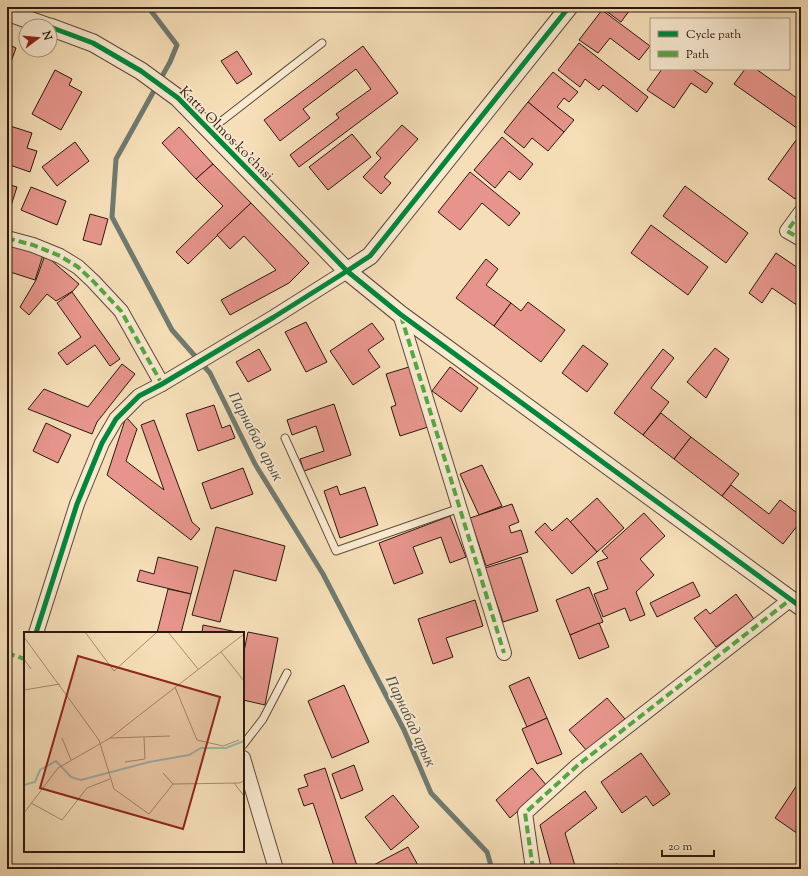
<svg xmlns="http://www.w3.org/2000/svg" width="808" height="876" font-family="'Sorts Mill Goudy',serif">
<rect width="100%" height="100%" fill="#f6dfb8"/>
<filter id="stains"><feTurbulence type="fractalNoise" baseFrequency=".005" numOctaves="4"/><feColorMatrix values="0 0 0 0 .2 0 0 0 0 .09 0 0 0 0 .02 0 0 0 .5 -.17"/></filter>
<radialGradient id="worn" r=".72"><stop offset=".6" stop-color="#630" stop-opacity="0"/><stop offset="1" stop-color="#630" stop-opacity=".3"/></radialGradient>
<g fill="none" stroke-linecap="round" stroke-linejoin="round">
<path stroke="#707a71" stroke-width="5" d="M148 7 177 45 170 62 116 159 112 217 172 330 210 373 255 464 323 574 404 730 431 793 487 852 492 869"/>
</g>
<g fill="#e7958c" stroke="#2c1710">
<path d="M603 7H632L621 22 602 8Z"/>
<path d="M602 10 650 46 639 60 610 38 598 53 579 40Z"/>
<path d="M579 43 648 97 637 112 603 85 599 90 585 79 580 87 558 70Z"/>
<path d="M7 44 16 48 7 73Z"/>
<path d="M363 46 398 93 299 167 290 155 339 118 336 114 371 89 356 69 303 109 310 118 280 141 264 120Z"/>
<path d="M237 51 252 74 237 84 221 61Z"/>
<path d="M662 69H692L713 83 706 93 691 83 674 108 647 90Z"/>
<path d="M745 69H756L801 101V131L734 84Z"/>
<path d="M55 70 72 79 69 85 82 92 61 130 32 114Z"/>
<path d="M553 72 578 92 569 102 564 98 557 107 574 120 564 132 528 102Z"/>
<path d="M528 102 564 132 548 151 532 138 524 148 504 132Z"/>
<path d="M7 125 32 133 27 148 37 151 30 172 7 164Z"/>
<path d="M402 125 418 139 384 177 391 183 381 194 363 177 381 158 376 153Z"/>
<path d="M179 127 213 164 196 179 162 143Z"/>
<path d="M352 134 371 157 328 190 309 167Z"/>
<path d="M799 136 801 137V154L798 158 801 160V191L795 199 768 179Z"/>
<path d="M502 137 533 164 520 180 509 171 495 188 474 170Z"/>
<path d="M75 142 89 161 57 186 42 167Z"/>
<path d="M213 164 251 203 188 264 176 252 223 206 196 179Z"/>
<path d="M470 172 520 213 509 226 482 203 460 230 438 212Z"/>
<path d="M7 184 17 187 8 215 7 214Z"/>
<path d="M685 186 748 233 726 263 663 216Z"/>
<path d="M31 187 66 201 57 225 21 210Z"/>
<path d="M251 203 309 263 289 283 230 315 221 300 276 270 244 236 230 249 217 235Z"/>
<path d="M90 214 108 219 101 245 83 240Z"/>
<path d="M651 225 708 267 688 295 631 253Z"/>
<path d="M7 244 43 255 35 280 7 271Z"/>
<path d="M776 253 801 270V308L772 288 762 303 749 293Z"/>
<path d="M45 255 79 284 73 291 56 301 47 294 29 315 20 307 36 280Z"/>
<path d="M486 259 498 269 486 285 511 303 494 326 456 298Z"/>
<path d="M72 292 120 359 110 366 95 345 67 365 58 353 81 337 57 303Z"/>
<path d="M528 302 565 330 541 362 494 326 511 303 521 311Z"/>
<path d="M306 322 327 362 306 372 285 332Z"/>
<path d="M372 323 384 339 368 350 380 367 353 385 330 351Z"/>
<path d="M583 345 608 364 587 392 562 373Z"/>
<path d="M715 348 729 359 706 398 687 382Z"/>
<path d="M259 349 271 370 248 382 236 362Z"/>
<path d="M663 349 674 358 651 388 669 402 643 435 614 413Z"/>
<path d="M122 364 135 374 97 422 92 434 28 409 44 389 88 407Z"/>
<path d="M409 367 428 427 400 436 391 407 396 405 386 374Z"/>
<path d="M450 367 478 388 461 412 432 391Z"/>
<path d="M334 404 351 455 304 471 300 459 324 451 316 426 292 435 287 420Z"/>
<path d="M214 405 222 428 230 425 235 438 198 451 186 414Z"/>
<path d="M661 413 691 437 674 459 643 435Z"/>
<path d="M126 417 137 429 126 461 164 490 141 425 154 420 192 522 200 529 191 540 107 475Z"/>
<path d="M46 423 71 435 58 463 33 451Z"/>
<path d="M691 437 739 474 722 496 674 459Z"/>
<path d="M482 465 502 506 479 515 460 474Z"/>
<path d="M243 468 253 494 211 509 202 483Z"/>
<path d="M731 485 769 514 780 500 801 516V521L783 544 722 496Z"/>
<path d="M337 486 340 495 365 487 378 525 340 538 324 491Z"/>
<path d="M597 498 624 528 597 552 570 522Z"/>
<path d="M512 504 519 522 509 526 511 533 521 530 528 552 486 566 470 518Z"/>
<path d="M644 513 665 536 640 559 654 575 636 592 645 615 630 621 625 608 603 617 594 594 608 589 597 562 608 558 602 551Z"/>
<path d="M450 516 466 557 450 563 441 537 413 547 423 573 394 584 379 543Z"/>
<path d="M567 518 597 552 572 574 535 532 545 523 552 531Z"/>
<path d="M216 527 285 546 276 581 234 570 220 622 192 615Z"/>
<path d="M158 557 198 567 191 594 137 581 140 570 154 574Z"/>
<path d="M521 557 538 611 503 622 485 568Z"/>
<path d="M693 582 700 596 657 617 650 603Z"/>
<path d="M589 587 603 622 570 635 556 600Z"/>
<path d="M168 589 191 594 181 633H157Z"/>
<path d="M736 594 754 619 716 647 694 618 706 609 710 614Z"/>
<path d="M475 600 483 626 446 638 453 657 433 664 418 619Z"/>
<path d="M599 623 609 647 579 659 570 635Z"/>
<path d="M203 625 242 633H202Z"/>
<path d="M248 632 278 638 265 705 243 700V656Z"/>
<path d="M529 677 547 718 527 727 509 686Z"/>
<path d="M344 685 369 742 332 758 308 701Z"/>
<path d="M607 698 625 719 587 751 569 730Z"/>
<path d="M547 718 562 754 537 764 522 729Z"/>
<path d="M641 753 670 794 653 806 646 796 622 813 601 782Z"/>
<path d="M354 765 363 790 341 799 332 774Z"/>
<path d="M325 768 358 869H335L313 803 304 806 298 789 308 786 304 775Z"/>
<path d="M532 768 547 786 510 818 496 800Z"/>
<path d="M797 785 801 788V836L775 818Z"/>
<path d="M585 791 597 808 565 833 576 869H552L540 825Z"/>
<path d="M393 795 419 827 391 850 365 817Z"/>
<path d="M408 847 420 869H369L368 868Z"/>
<path d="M617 864 618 869H597Z"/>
</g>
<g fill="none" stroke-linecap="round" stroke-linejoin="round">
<defs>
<g id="service">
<path d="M210 130 322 43"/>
<path d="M285 438 336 551 460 508"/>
<path d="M243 745 263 719 287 673"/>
</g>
<g id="minor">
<path d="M801 212 787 231 801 239"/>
<path d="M7 238 33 245 60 256 78 267 93 281 121 311 162 384"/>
<path d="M400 314 504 653"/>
<path d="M36 633 77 504 102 443 116 419 139 396 162 384 274 317 347 271"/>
<path d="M243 758 276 869"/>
<path d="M533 869 525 813 578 765 791 599"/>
</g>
<g id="tertiary">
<path d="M7 12 46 26"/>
<path d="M50 27 93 43 141 71 178 98 347 271 400 314 801 607"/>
<path d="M347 271 370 256 569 7"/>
</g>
</defs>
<use href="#service" stroke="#5e493a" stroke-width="9"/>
<use href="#minor" stroke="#5e493a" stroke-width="16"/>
<use href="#tertiary" stroke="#5e493a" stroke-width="19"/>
<use href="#service" stroke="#f9ead1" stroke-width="7"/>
<use href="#minor" stroke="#f9ead1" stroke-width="14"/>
<use href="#tertiary" stroke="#f9ead1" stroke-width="17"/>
<g stroke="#54a942" stroke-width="4" stroke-dasharray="8 4" stroke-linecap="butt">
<path d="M801 212 787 231 801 239"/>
<path d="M7 238 33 245 60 256 78 267 93 281 121 311 162 384"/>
<path d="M401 316 504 653"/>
<path d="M7 653 25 659"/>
<path d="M533 869 525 813 578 765 791 599"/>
</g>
<defs>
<g id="cycleway">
<path d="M50 27 93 43 141 71 178 98 347 271 400 314 801 607"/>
<path d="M36 633 77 504 102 443 116 419 139 396 162 384 274 317 347 271 370 256 569 7"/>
</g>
</defs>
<use href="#cycleway" stroke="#f9ead1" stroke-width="8"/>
<use href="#cycleway" stroke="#00873e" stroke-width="5"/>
</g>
<g text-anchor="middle" stroke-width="3.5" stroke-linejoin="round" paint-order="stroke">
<g font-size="14" fill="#2c1710" stroke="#f9ead1">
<text transform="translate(227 133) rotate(45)" y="5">Katta Olmos ko'chasi</text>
</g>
<g font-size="15" font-style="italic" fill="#545148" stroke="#f9ead1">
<text transform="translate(256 436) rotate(62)" y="5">Парнабад арык</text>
<text transform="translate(411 721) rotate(65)" y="5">Парнабад арык</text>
</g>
</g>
<g transform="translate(24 632)">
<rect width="220" height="220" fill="#f6dfb8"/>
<path fill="none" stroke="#9dbcb1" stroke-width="2" d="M0 153 11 150 16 138 32 129 47 145 57 148 125 130 165 123 177 116H202L220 109"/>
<path fill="none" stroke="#a58f75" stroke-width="1" d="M61 0 90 39 133 0M144 0 174 37M0 5 75 108 90 157 125 182 149 152 215 151 220 149M197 20 220 49M0 27 7 37M151 55 173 108 199 114 215 108M0 58 36 52M38 106 47 128M86 106 146 104M101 130 121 127 120 105M139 141 149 152M210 151 220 164M7 171 38 188 63 156 86 147M0 181 34 136 86 106 220 2"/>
<path fill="#8f2418" fill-opacity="0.15" stroke="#8f2418" stroke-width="2" d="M54 24 196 65 159 197 16 156Z"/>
<rect width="220" height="220" fill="none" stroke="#2c1710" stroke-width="2"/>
</g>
<rect width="808" height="876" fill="none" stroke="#f6dfb8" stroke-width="24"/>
<rect x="8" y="8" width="792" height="860" fill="none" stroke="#2c1710" stroke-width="2"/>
<rect x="12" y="12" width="784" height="852" fill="none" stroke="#2c1710"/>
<rect x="650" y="18" width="140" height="52" fill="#f9ead1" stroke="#a79684"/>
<rect x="658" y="31" width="20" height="6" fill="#00873e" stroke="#a79684"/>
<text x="686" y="38" font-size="12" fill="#2c1710">Cycle path</text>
<rect x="658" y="51" width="20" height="6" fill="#54a942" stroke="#a79684"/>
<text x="686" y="58" font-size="12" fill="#2c1710">Path</text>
<g transform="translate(38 38) rotate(74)"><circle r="19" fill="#f9ead1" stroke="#a79684"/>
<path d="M0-3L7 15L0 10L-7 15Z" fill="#8f2418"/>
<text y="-6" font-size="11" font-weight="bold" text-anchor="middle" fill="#2c1710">N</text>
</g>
<path d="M662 850v6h52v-6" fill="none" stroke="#2c1710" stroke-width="2"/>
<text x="668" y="850" font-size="12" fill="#2c1710" stroke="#f9ead1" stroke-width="3" paint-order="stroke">20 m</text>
<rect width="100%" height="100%" filter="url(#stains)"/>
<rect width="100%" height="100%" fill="url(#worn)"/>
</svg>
